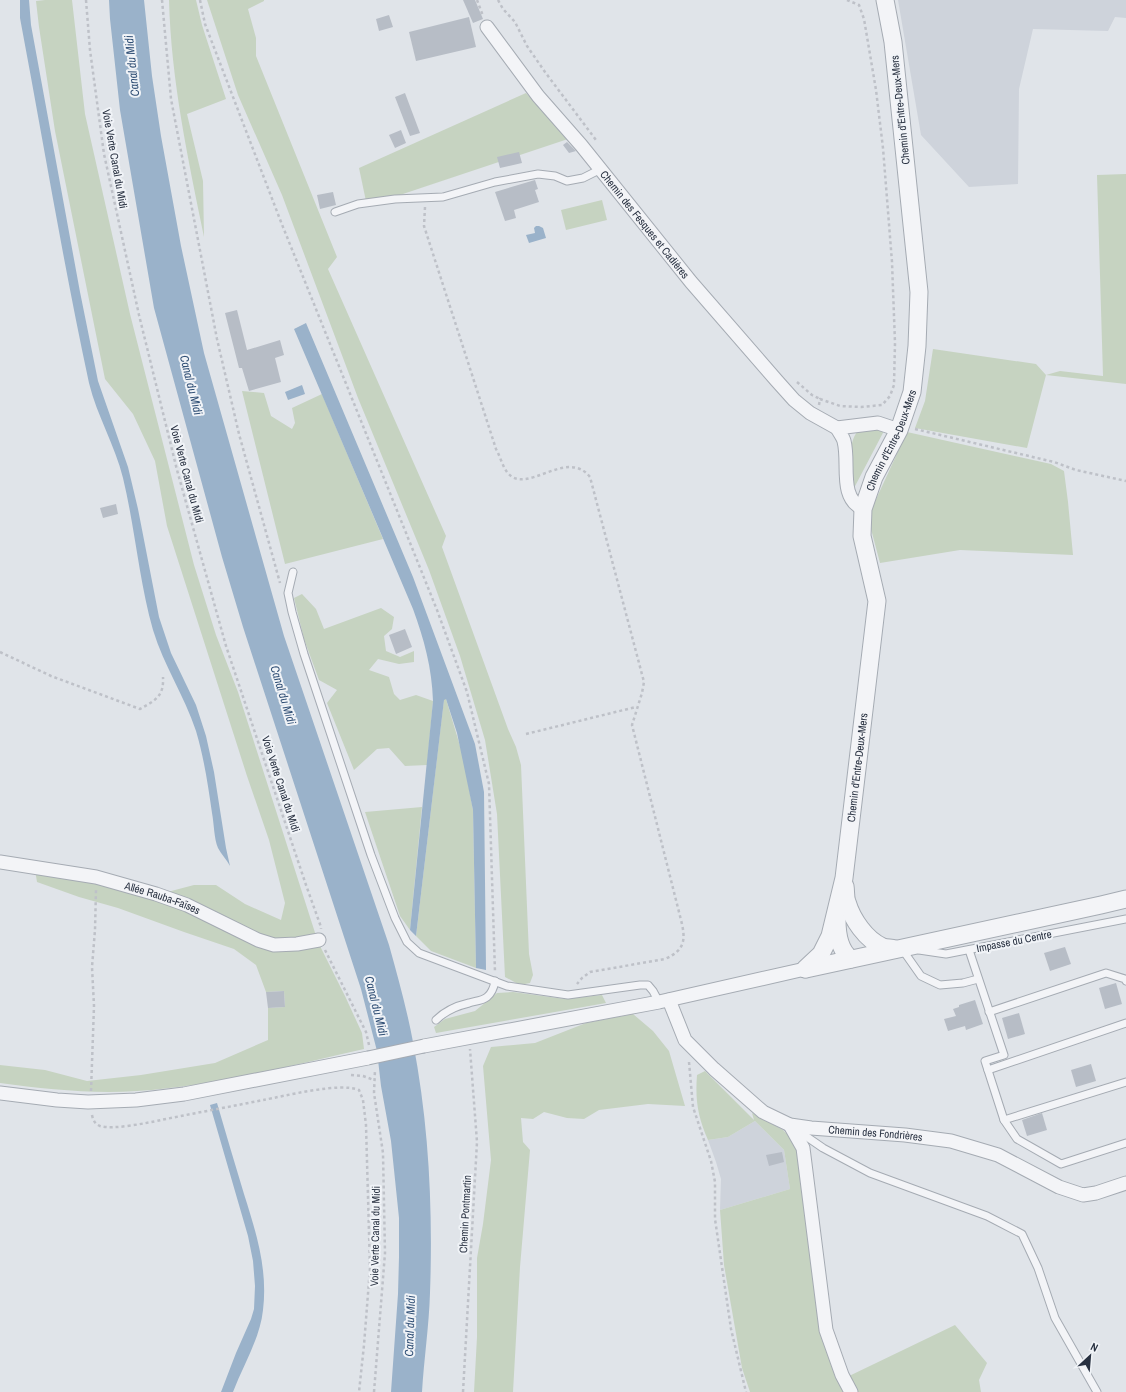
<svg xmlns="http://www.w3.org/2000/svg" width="1126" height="1392" font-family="'Archivo Narrow',sans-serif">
<rect width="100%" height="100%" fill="#e0e4e9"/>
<g fill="#ced3db">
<path d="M898 0H1126V18L1115 17 1108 31 1033 29 1019 89 1018 184 969 187 921 135Z"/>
<path d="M755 1121 784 1150 790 1189 720 1210 721 1179 716 1162 708 1140 728 1137Z"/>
</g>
<g fill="#c6d3c1">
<path d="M45 0H72L85 114 130 314 194 565 216 635 238 692 318 942 345 996 362 1033 364 1049C289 1066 213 1086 137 1091 91 1094 45 1089 0 1083V1065L45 1070 87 1081 141 1075 215 1063 268 1040V1008L285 1007 284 991 266 992 256 965 234 949 184 932 118 908 79 897 37 882 35 870 156 895 194 885H216L245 904 281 920 285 903 269 840 247 776 167 526 155 461 133 414 105 379 55 131 39 27 36 1Z"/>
<path d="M169 0H196L202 25 226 99 187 114 203 181 204 237C188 159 171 80 169 0Z"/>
<path d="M207 0H264V1L248 9 256 38V56L337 257 328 269 446 536 442 547 508 729 516 747 521 765 529 954 533 975 530 983 520 985 505 977 497 814 485 740 460 656 429 570 358 398 282 195 238 95Z"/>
<path d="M526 93 568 139 367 206 359 168Z"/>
<path d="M1126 174V384L1046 375 1027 448 915 428 925 401 933 349 1036 364 1046 375 1060 371 1103 376 1097 175Z"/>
<path d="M602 200 607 220 566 230 561 210Z"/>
<path d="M242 391 264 393 271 416 292 429 295 423 292 408 322 394 383 539 285 564Z"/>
<path d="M885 429 853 490C852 472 846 444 858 431Z"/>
<path d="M907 432 1051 464 1064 471 1068 502 1073 555 960 550 880 563 871 529 872 508Z"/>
<path d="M302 594 316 609 324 629 381 608 394 617 392 629 384 636 386 651 400 657 414 651V662L399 664 378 659 369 670 389 677 394 694 400 700 416 695 433 701 427 765 405 766 389 748 377 749 354 770 327 703 337 690 319 680 304 639 294 598Z"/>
<path d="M444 699H446L463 756 473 810 476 968 431 951 416 936Z"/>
<path d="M422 807 410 930 400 916 365 812Z"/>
<path d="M513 992 565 999 602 995 606 1003 436 1033 434 1027 445 1019 475 1011 497 993Z"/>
<path d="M633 1014 653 1031 669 1051 685 1106 648 1104 599 1110 584 1119 567 1118 544 1112 533 1119 521 1118 523 1142 530 1150 520 1267 513 1392H474L477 1337V1258L483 1224 491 1160 483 1066 491 1047 535 1043 586 1023Z"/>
<path d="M705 1071 754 1120 752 1113 783 1130 796 1143 802 1162 816 1298 847 1392H750L742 1368 724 1265 720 1210 790 1189 784 1150 755 1121 728 1137 708 1140C698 1117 695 1101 697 1075Z"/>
<path d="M955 1325 987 1363 979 1380 981 1392H855L847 1377Z"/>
</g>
<g fill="#9ab2ca">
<path d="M20 0H29L31 25 80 292 98 381 128 467 138 509 159 617 171 653 196 705 206 736 214 772 226 848 230 866C227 860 221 854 218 848 214 839 214 823 212 813 208 785 204 758 196 731 184 695 164 666 153 630 139 580 135 528 123 478 115 445 97 416 89 383 63 262 43 140 20 18Z"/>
<path d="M109 0H144L152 76 161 136 181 246 204 353 284 636 389 945C398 977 407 1010 413 1042 429 1125 433 1209 430 1293 429 1326 424 1359 422 1392H391L398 1294 399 1257V1218L391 1141 381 1086 377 1051 361 989 243 627 222 557 154 308 120 110 110 19Z"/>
<path d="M536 226H539L543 228 546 238 529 243 526 235 535 233 534 228Z"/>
<path d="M306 323 413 577 475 744 484 792 486 970 476 968 473 810 457 733 446 699 444 700 416 936 410 930 433 701C432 668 424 639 413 609L294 329Z"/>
<path d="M302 385 305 394 288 400 285 392Z"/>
<path d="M217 1103C226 1134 235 1164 244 1194 256 1232 268 1269 263 1310 260 1339 243 1365 233 1392H221L236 1353 251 1319 254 1309 255 1286 253 1261 248 1236 210 1105Z"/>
</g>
<g fill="#b7bdc6">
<path d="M463 0H475L483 19 473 23Z"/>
<path d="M389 15 393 27 379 31 376 19Z"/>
<path d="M469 17 476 47 416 61 409 32Z"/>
<path d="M405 93 420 133 410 136 395 97Z"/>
<path d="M401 130 406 143 395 148 389 135Z"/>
<path d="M567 142 576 151 569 153 563 145Z"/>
<path d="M519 152 522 163 500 168 497 157Z"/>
<path d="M535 180 538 189 535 190 539 202 514 210 516 218 505 221 495 192Z"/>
<path d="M333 192 336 205 320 209 317 195Z"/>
<path d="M237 310 247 350 280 340 284 355 275 358 281 382 249 391 242 368H239L225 313Z"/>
<path d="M116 504 118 514 103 518 100 508Z"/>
<path d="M405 629 412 647 396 654 389 635Z"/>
<path d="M1065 947 1071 964 1050 971 1044 953Z"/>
<path d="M1116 983 1122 1004 1105 1009 1099 988Z"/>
<path d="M284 991 285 1007 268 1008 266 992Z"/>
<path d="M975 1000 983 1024 966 1030 965 1026 948 1031 944 1019 956 1016 953 1009 959 1007V1005Z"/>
<path d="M1019 1013 1025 1034 1008 1039 1002 1018Z"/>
<path d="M1091 1064 1096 1081 1076 1087 1071 1070Z"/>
<path d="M1042 1113 1047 1130 1027 1136 1022 1120Z"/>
<path d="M782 1152 784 1162 769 1166 766 1155Z"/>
</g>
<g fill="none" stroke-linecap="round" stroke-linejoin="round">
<defs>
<g id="service">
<path d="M335 212 358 204 395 199 443 197 495 182 538 174 555 176 567 181 583 178 601 169"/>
<path d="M293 572 288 593 292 612 304 654 371 855 395 918 407 942 419 953 507 986 568 995 640 985H648L653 991 659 1002"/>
<path d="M902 949 921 976 940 985 963 983 978 979"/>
<path d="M919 950 946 954 1126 919"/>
<path d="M969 950 1004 1055 985 1061 1004 1120 1017 1139 1061 1164 1126 1143"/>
<path d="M989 1012 1106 973 1125 979 1126 981"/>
<path d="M436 1020C446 1010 456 1006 469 1003 475 1001 482 1001 487 997 492 993 494 987 495 981"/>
<path d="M988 1070 1126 1023"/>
<path d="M1004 1120 1126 1082"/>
<path d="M794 1128 823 1148 870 1173 987 1216 1022 1234 1038 1268 1055 1318 1097 1392"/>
</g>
<g id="minor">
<path id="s1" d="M487 27 538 96 581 145 691 282 777 381 794 400 810 413 837 428"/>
<path d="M863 509C838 497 850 464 844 441 843 437 839 432 837 428L878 423 899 430"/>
<path id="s2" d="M0 862 96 877 156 894 187 905 258 940 274 945 297 944 319 940"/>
<path id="s3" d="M669 1000 685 1040 714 1069 763 1112 790 1125 811 1128 905 1135 951 1141 998 1155 1059 1187 1083 1195 1096 1193 1126 1183"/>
<path d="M424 1046 659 1002 805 969"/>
<path d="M0 1093 57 1100 88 1102 136 1100 184 1094 368 1058"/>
<path d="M790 1125 803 1148 826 1330 842 1375 851 1392"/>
</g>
<g id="tertiary">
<path d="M845 886C846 892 845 897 847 902 852 919 866 940 883 947 887 948 891 948 895 949"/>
<path d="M837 920C837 933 839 950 851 959"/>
<path id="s4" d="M805 969 821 954 830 936 844 878 877 601 862 536 863 509 874 477 899 430 912 392 917 346 919 292 893 42 885 0"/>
<path d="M806 969 1101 905 1126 899"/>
</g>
</defs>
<use href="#service" stroke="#a5abb3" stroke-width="9"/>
<use href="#minor" stroke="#a5abb3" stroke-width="15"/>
<use href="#tertiary" stroke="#a5abb3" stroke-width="19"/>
<g stroke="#bec1c8" stroke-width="2.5" stroke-dasharray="3 3" stroke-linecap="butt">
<path d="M86 0 90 50 104 154 139 315 177 470 226 646 306 885 321 927V929"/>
<path d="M162 0 171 99 217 339 239 434 280 583"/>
<path d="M200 0 205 24 281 222 437 610 467 692 489 784 495 972"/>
<path d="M477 0 483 16"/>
<path d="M498 0 503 9 515 22 527 46 545 72 596 140"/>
<path d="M425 207 424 226 496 449C500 456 502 465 507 472 525 497 567 447 590 477L644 682 642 693 632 725 681 920C686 940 685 950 665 959L590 972 582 978 577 984"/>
<path d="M797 382 812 395 820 399"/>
<path d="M819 405 820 399 840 406 861 407 882 405 890 396 894 385 895 343 892 262 883 148 876 90 864 19 859 5 847 0"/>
<path d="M915 429 1054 462 1076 470 1126 481"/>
<path d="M0 652 51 676 140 709C156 700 164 696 163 677"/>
<path d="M526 734 636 707"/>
<path d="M325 950 366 1032 369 1045"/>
<path d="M689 1062 693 1107 711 1161 715 1182V1219L731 1329 746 1392"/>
<path d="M351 1075 363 1076 374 1080"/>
<path d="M91 1091 94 1006 92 967 95 930 96 890"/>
<path d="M92 1115C93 1120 95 1124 100 1126 113 1130 147 1123 161 1120 195 1113 229 1107 263 1100 285 1096 340 1082 359 1090L363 1100 366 1125 370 1268 364 1345 359 1392"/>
<path d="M374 1392 385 1253 383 1153 374 1093 375 1070"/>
<path d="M463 1392 477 1142 470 1049"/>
</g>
<use href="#service" stroke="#f3f4f7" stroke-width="7"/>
<use href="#minor" stroke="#f3f4f7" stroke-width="13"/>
<use href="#tertiary" stroke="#f3f4f7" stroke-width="17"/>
<defs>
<path id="minor-bridge" d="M368 1058 424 1046"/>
</defs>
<use href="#minor-bridge" stroke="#a5abb3" stroke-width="15" stroke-linecap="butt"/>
<use href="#minor-bridge" stroke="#f3f4f7" stroke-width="13"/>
</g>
<g text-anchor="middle" stroke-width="4" stroke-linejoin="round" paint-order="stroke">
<g font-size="11" fill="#283141" stroke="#f0f3f7">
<text transform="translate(900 110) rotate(-96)" y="4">Chemin d'Entre-Deux-Mers</text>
<text transform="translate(115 159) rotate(80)" y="4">Voie Verte Canal du Midi</text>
<text dy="4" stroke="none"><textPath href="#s1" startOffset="253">Chemin des Fesques et Cadières</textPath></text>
<text dy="4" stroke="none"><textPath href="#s4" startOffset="549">Chemin d'Entre-Deux-Mers</textPath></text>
<text transform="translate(187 474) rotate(75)" y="4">Voie Verte Canal du Midi</text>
<text dy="4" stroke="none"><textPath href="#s4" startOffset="213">Chemin d'Entre-Deux-Mers</textPath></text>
<text transform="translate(281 784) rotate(72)" y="4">Voie Verte Canal du Midi</text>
<text dy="4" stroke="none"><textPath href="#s2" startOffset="167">Allée Rauba-Faïses</textPath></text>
<text transform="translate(1014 941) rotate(-11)" y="4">Impasse du Centre</text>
<text dy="4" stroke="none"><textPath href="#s3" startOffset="265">Chemin des Fondrières</textPath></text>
<text transform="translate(465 1214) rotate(-87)" y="4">Chemin Pontmartin</text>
<text transform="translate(375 1236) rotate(-89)" y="4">Voie Verte Canal du Midi</text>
</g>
<g font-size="12" font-style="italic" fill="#315076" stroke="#f0f3f7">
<text transform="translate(132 66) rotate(-96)" y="4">Canal du Midi</text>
<text transform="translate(191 385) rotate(76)" y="4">Canal du Midi</text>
<text transform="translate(283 695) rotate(73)" y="4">Canal du Midi</text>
<text transform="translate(376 1006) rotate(76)" y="4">Canal du Midi</text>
<text transform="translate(410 1326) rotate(-88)" y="4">Canal du Midi</text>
</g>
</g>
<g transform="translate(1090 1356) rotate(26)" stroke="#f0f3f7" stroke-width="3" paint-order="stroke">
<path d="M0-3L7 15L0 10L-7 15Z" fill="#283141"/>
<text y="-6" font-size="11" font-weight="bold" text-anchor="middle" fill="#283141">N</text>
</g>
</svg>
